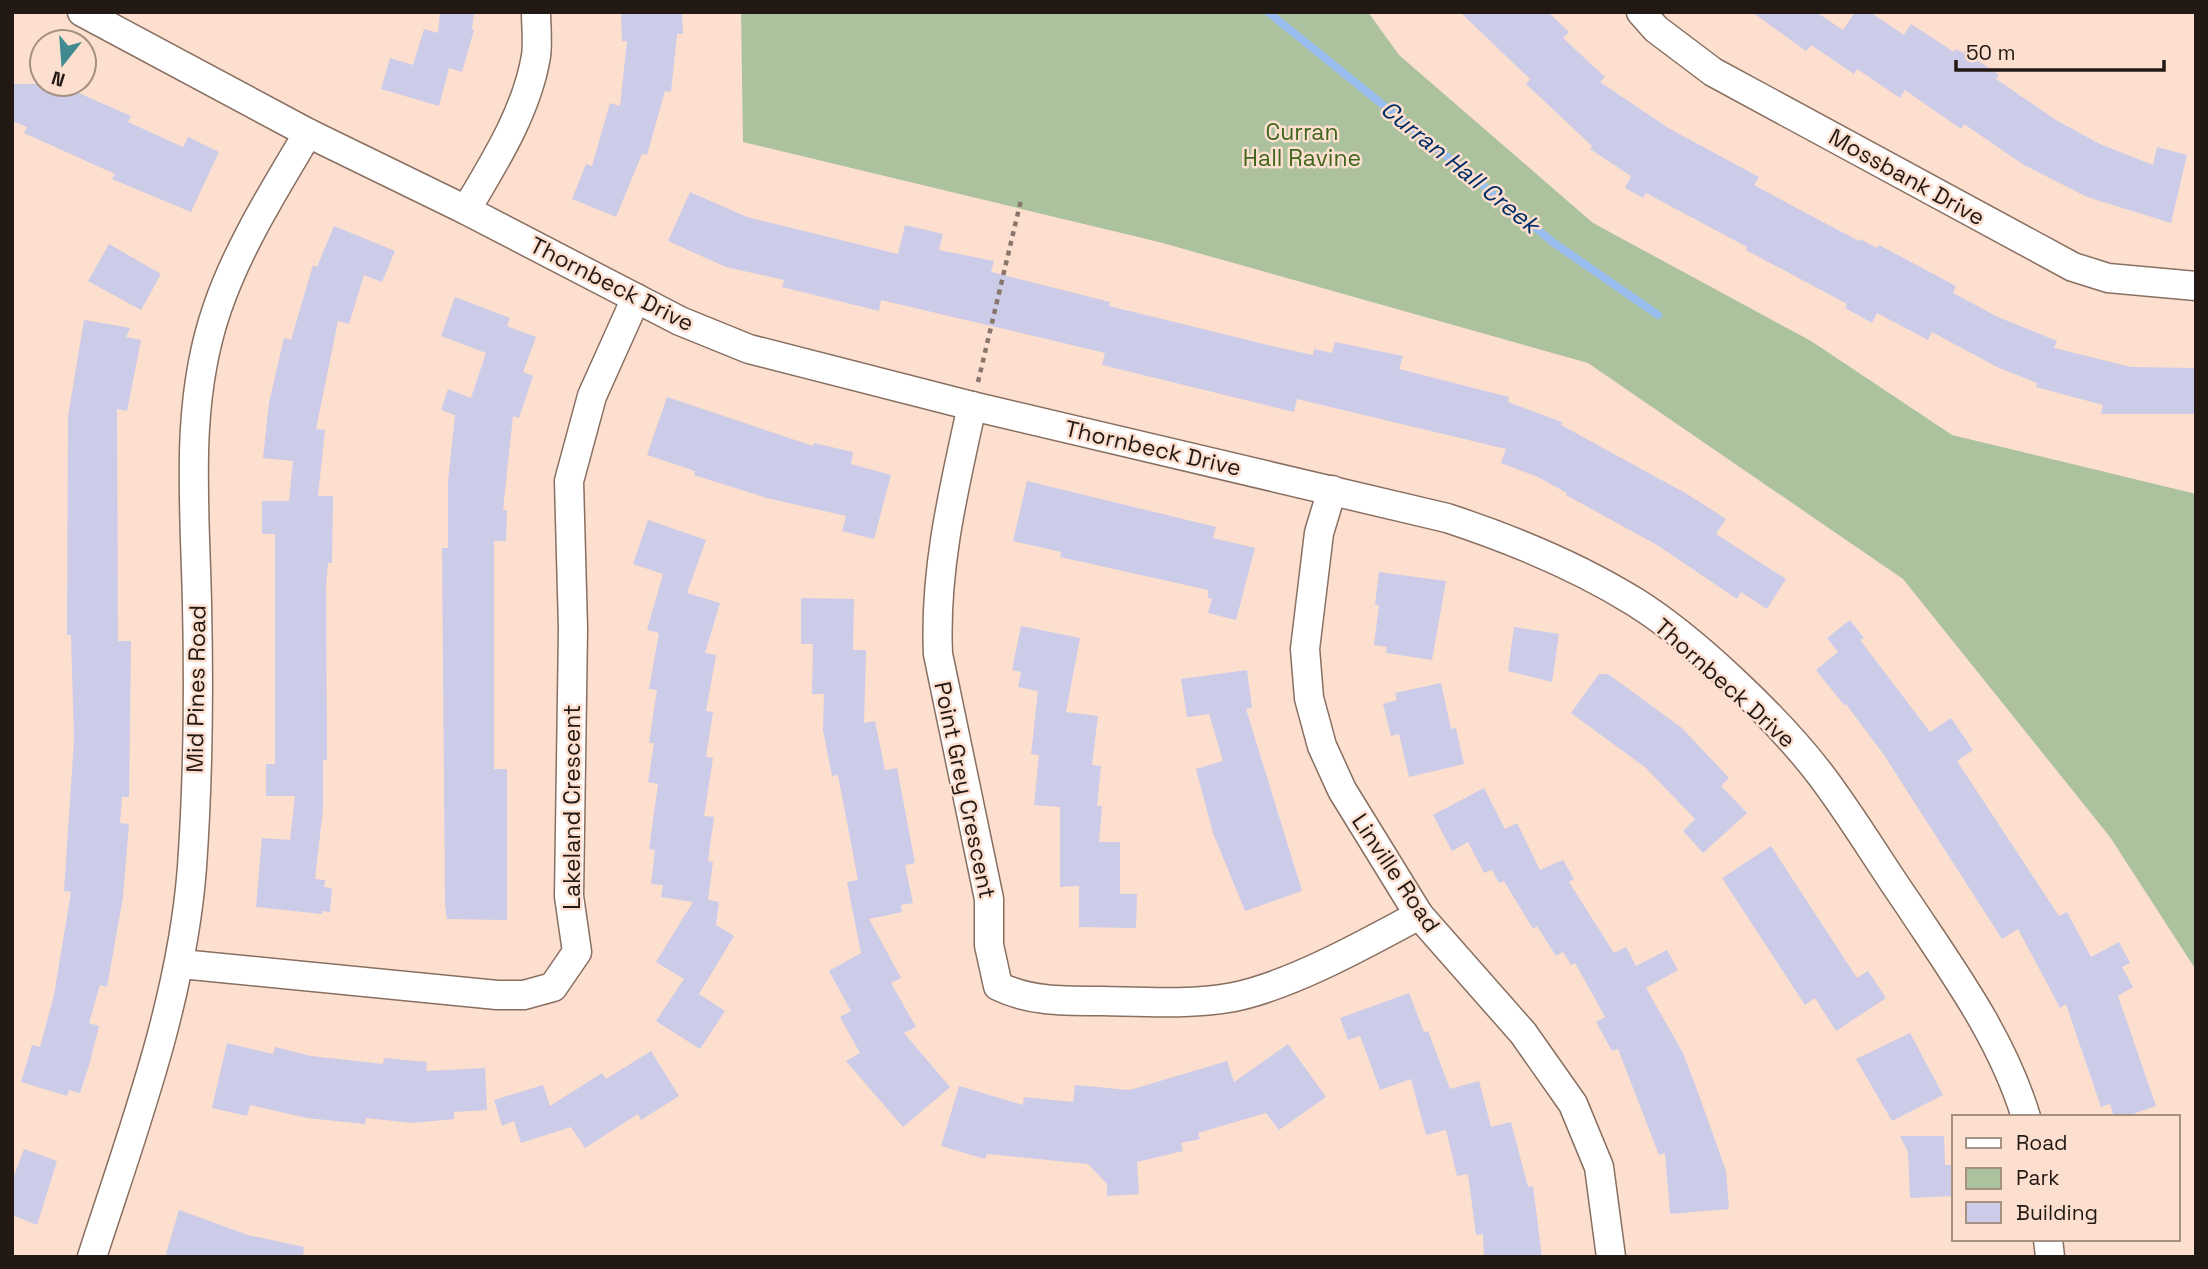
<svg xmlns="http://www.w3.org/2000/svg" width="2208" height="1269" font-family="'Space Grotesk',sans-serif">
<rect width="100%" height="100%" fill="#fcdfcf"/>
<path fill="#acc29f" d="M741 12H1368L1399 55 1593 223 1811 341 1952 435 2196 494V970L2110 837 1903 579 1588 363 1159 242 743 142Z"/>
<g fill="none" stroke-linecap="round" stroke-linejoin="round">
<path stroke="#9abef0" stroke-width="8" d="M1268 12 1554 243 1658 315"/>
</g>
<g fill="#cccbe8">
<path d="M440 12H474L472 29 474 30 462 72 449 68 439 106 381 89 390 58 413 65 424 29 438 33Z"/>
<path d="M621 12H682L683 34H677L671 92 665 91 647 155 642 154 616 217 572 199 586 164 592 166 610 103 620 106 627 41H622Z"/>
<path d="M1460 12H1548L1569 32 1563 38 1605 77 1600 82 1670 129 1759 177 1754 185 1802 211 1859 241 1860 239 1877 248 1879 245 1956 286 1953 293 1998 317 2057 341 2054 348 2131 367 2196 368V414H2101L2103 405 2036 387 2037 383 1997 367 1932 332 1928 340 1877 313 1872 323 1845 308 1847 304 1746 250 1747 247 1646 193 1643 198 1625 188 1631 176 1590 149 1592 146 1526 84 1530 79Z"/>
<path d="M1752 12H1816L1843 30 1855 12H1870L1904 35 1911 24 1954 52 1956 49 1963 53 1964 51 1999 75 1996 79 2056 120 2100 144 2153 165 2157 147 2187 155 2171 223 2087 197 2024 165 1964 124 1961 129 1905 90 1900 98 1857 69 1854 74 1811 45 1806 51Z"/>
<path d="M12 84H58L131 116 128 122 183 147 188 137 219 152 191 212 112 179 115 174 24 133 27 127 12 121Z"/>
<path d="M690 192 747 217 898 254 905 225 943 234 939 250 994 261 991 272 1110 302 1109 306 1268 345 1313 355 1314 349 1332 353 1335 342 1403 356 1399 369 1509 397 1508 402 1562 422 1561 425 1687 494 1726 519 1716 534 1786 579 1767 609 1741 592 1737 599 1657 545 1566 495 1567 493 1538 477 1501 463 1506 449 1297 399 1294 412 1102 365 1105 353 1055 341 881 300 879 311 782 287 784 280 726 267 668 241Z"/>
<path d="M334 226 395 251 382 282 364 275 349 324 338 321 316 429 325 430 318 496H333L332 563H328L326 586 327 760H323V809L315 879 325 880 324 887 332 888 330 912 323 911 322 914 256 907 262 838 290 840 295 796H266V764H275V534H262V501H289L293 461 263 458 269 403 284 338 291 340 313 265 317 267Z"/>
<path d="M109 244 161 274 141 310 88 281Z"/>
<path d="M455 297 510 318 507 326 536 337 523 372 533 376 519 418 513 416 503 510H507L506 541H494V769H507V920L447 919 445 904 442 548H448V481L455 415 441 410 448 389 471 398 486 353 441 336Z"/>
<path d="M84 320 130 328 126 337 141 340 127 411 117 409 118 641H131L129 797H122L120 823 129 824 123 897 107 987 100 985 89 1023 99 1026 90 1062 80 1093 69 1090 67 1096 21 1082 32 1045 40 1047 54 995 71 892 64 891 74 740 71 635H67L68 417Z"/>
<path d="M667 397 813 446 814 443 853 452 851 464 891 475 874 539 842 531 846 516 767 498 694 475 695 471 647 455Z"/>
<path d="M1027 481 1216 527 1213 538 1255 548 1236 620 1208 613 1212 599 1208 598V590L1060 557 1061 552 1013 541Z"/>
<path d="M648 520 706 540 687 593 720 603 705 653 716 655 706 711 713 712 706 757 713 758 704 816 714 817 708 861 713 862 708 900 719 902 716 925 734 936 699 994 725 1011 700 1049 656 1021 684 979 656 962 693 902 661 897 663 885 651 884 655 850 649 849 658 784 648 782 654 743H649L657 690 649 689 659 633 647 630 663 574 633 564Z"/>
<path d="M1379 572 1446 581 1432 660 1386 653 1387 647 1374 645 1379 605H1375Z"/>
<path d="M801 598 854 599 853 650H866L864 723 875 721 885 770 897 768 915 863 905 865 913 903 901 905 902 912 869 919 901 978 891 983 916 1027 904 1033 950 1087 903 1127 846 1061 860 1053 840 1017 851 1011 829 971 861 953 847 882 858 880 838 775 832 776 823 730 824 694H812L813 644H801Z"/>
<path d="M1850 620 1864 638 1860 640 1930 732 1951 718 1973 750 1957 761 2059 916 2067 912 2091 957 2119 942 2130 963 2122 967 2133 987 2118 996 2156 1106 2124 1117H2114L2110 1104 2101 1107 2066 1004 2060 1008 2018 929 2002 939 1884 755 1846 704 1844 705 1816 670 1838 652 1827 638Z"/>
<path d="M1021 626 1080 638 1066 712 1098 716 1092 765 1101 766 1097 806H1102L1099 842H1120V894H1137L1136 928 1079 927V886L1060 887V807L1034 805 1039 755 1031 754 1038 691 1018 687 1021 672 1012 670Z"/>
<path d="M1514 627 1559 634 1552 682 1508 671Z"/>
<path d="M1247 670 1252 708 1246 709 1302 891 1245 911 1213 833 1196 769 1223 761 1209 714 1187 717 1181 679Z"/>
<path d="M1599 674H1608L1682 728 1729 778 1721 786 1747 813 1703 853 1683 831 1695 819 1646 768 1571 713Z"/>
<path d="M1441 683 1451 729 1456 728 1464 764 1409 777 1399 734 1391 736 1383 704 1397 700 1395 693Z"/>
<path d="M1484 788 1505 829 1517 823 1540 870 1563 860 1574 879 1569 882 1614 953 1626 947 1636 966 1667 950 1678 970 1646 988 1683 1053 1700 1098 1726 1171 1729 1209 1670 1214 1665 1153 1659 1155 1618 1049 1612 1051 1596 1022 1605 1017 1575 963 1571 965 1563 952 1556 956 1537 926 1533 929 1504 881 1499 883 1492 870 1484 873 1468 842 1452 851 1433 815Z"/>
<path d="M1771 846 1857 978 1868 971 1886 998 1836 1031 1815 998 1805 1005 1722 878Z"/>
<path d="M1409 993 1424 1032 1428 1031 1450 1089 1479 1081 1491 1127 1511 1122 1528 1187 1533 1186 1542 1257H1484L1483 1234 1476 1235 1468 1174 1457 1176 1446 1130 1426 1135 1411 1079 1380 1090 1360 1036 1348 1040 1340 1018Z"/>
<path d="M1910 1033 1943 1095 1892 1121 1856 1059Z"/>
<path d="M227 1043 273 1054 275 1047 311 1056 383 1064 384 1058 427 1062 426 1071 485 1068 487 1110 454 1112V1119L413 1123 366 1118 365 1124 307 1118 250 1105 247 1116 212 1108Z"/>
<path d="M1288 1044 1326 1097 1279 1130 1266 1113 1198 1133 1200 1139 1181 1143 1183 1151 1137 1162 1139 1194 1107 1196V1184L1088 1164 987 1154 985 1159 941 1146 959 1086 1023 1105 1024 1097 1073 1102 1075 1085 1130 1090 1227 1061 1234 1082Z"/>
<path d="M651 1051 679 1096 641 1120 638 1114 585 1148 571 1127 521 1143 514 1121 502 1126 494 1100 543 1085 550 1106 602 1073 606 1079Z"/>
<path d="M1900 1136H1944L1945 1165H1954V1196L1910 1198 1908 1152Z"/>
<path d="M24 1149 57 1161 37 1225 12 1215V1181Z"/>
<path d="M179 1210 248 1235 304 1247 303 1257H165Z"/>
</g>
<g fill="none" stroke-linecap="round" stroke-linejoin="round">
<defs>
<g id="minor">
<path d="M82 12 308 133 466 210 680 321 749 349 972 406 1447 518C1511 539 1577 566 1635 602 1694 639 1777 718 1820 774 1852 816 1879 862 1909 905 1954 973 2002 1038 2026 1117"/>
<path d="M1641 12 1656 29 1713 72 2073 267 2108 278 2196 286"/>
<path d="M466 210C494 163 527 111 536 56 538 42 536 26 536 12"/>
<path d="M972 406C954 488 934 570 938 654L989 899V945L998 986C1030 1002 1066 1001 1102 1001 1146 1002 1191 1005 1234 997 1292 985 1367 943 1419 915"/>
<path d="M1332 490 1319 533 1305 649 1309 698 1322 746 1342 790 1419 915 1523 1033 1573 1104 1599 1167 1611 1257"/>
<path d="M181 964 497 995H524L553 987 577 952 569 896 573 629 569 481 592 396 636 298"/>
<path d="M2048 1239 2050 1257"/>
<path d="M92 1257C133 1130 182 1001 192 867 198 781 199 691 197 604 195 505 184 405 217 309 238 247 275 189 308 133"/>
</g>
</defs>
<use href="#minor" stroke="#886f61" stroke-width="31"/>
<path stroke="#88756b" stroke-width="4.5" stroke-dasharray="5 5" stroke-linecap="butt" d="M978 382 1021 200"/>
<use href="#minor" stroke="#fff" stroke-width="28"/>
</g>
<g text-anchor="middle" stroke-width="5" stroke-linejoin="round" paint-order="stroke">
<g font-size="23" fill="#3d651b" stroke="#fcdfcf">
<text x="1302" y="140">Curran<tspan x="1302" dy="26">Hall Ravine</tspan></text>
</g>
<g font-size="23" fill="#231914" stroke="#fcdfcf">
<text transform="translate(1907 177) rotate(29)" y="8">Mossbank Drive</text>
<text transform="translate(612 284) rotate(27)" y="8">Thornbeck Drive</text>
<text transform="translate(1153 448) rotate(13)" y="8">Thornbeck Drive</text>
<text transform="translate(1725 683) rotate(42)" y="8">Thornbeck Drive</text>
<text transform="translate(196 689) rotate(-89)" y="8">Mid Pines Road</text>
<text transform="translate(965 790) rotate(78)" y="8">Point Grey Crescent</text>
<text transform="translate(572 807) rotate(-90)" y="8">Lakeland Crescent</text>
<text transform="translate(1396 873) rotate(56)" y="8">Linville Road</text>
</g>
<g font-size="24" font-style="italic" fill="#002e67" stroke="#fcdfcf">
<text transform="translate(1460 167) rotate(39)" y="8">Curran Hall Creek</text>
</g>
</g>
<rect width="2208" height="1269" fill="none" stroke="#231914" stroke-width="28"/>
<rect x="1952" y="1115" width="228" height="126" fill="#fcdfcf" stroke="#a59084" stroke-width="2"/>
<rect x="1966" y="1138" width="35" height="10" fill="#ffffff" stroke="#a59084" stroke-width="2"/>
<text x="2016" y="1150" font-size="21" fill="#231914">Road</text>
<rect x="1966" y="1168" width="35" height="21" fill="#acc29f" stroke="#a59084" stroke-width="2"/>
<text x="2016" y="1185" font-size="21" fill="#231914">Park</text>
<rect x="1966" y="1202" width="35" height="21" fill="#cccbe8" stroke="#a59084" stroke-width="2"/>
<text x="2016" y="1220" font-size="21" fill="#231914">Building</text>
<g transform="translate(63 63) rotate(197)"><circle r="33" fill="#fcdfcf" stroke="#a59084" stroke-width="2"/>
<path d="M0-5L12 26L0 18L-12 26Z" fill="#428a91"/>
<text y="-10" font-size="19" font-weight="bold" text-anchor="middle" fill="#231914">N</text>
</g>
<path d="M1956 60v10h208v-10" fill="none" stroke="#231914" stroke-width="3.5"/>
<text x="1966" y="60" font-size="21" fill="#231914" stroke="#fcdfcf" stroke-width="5" paint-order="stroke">50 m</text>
</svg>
